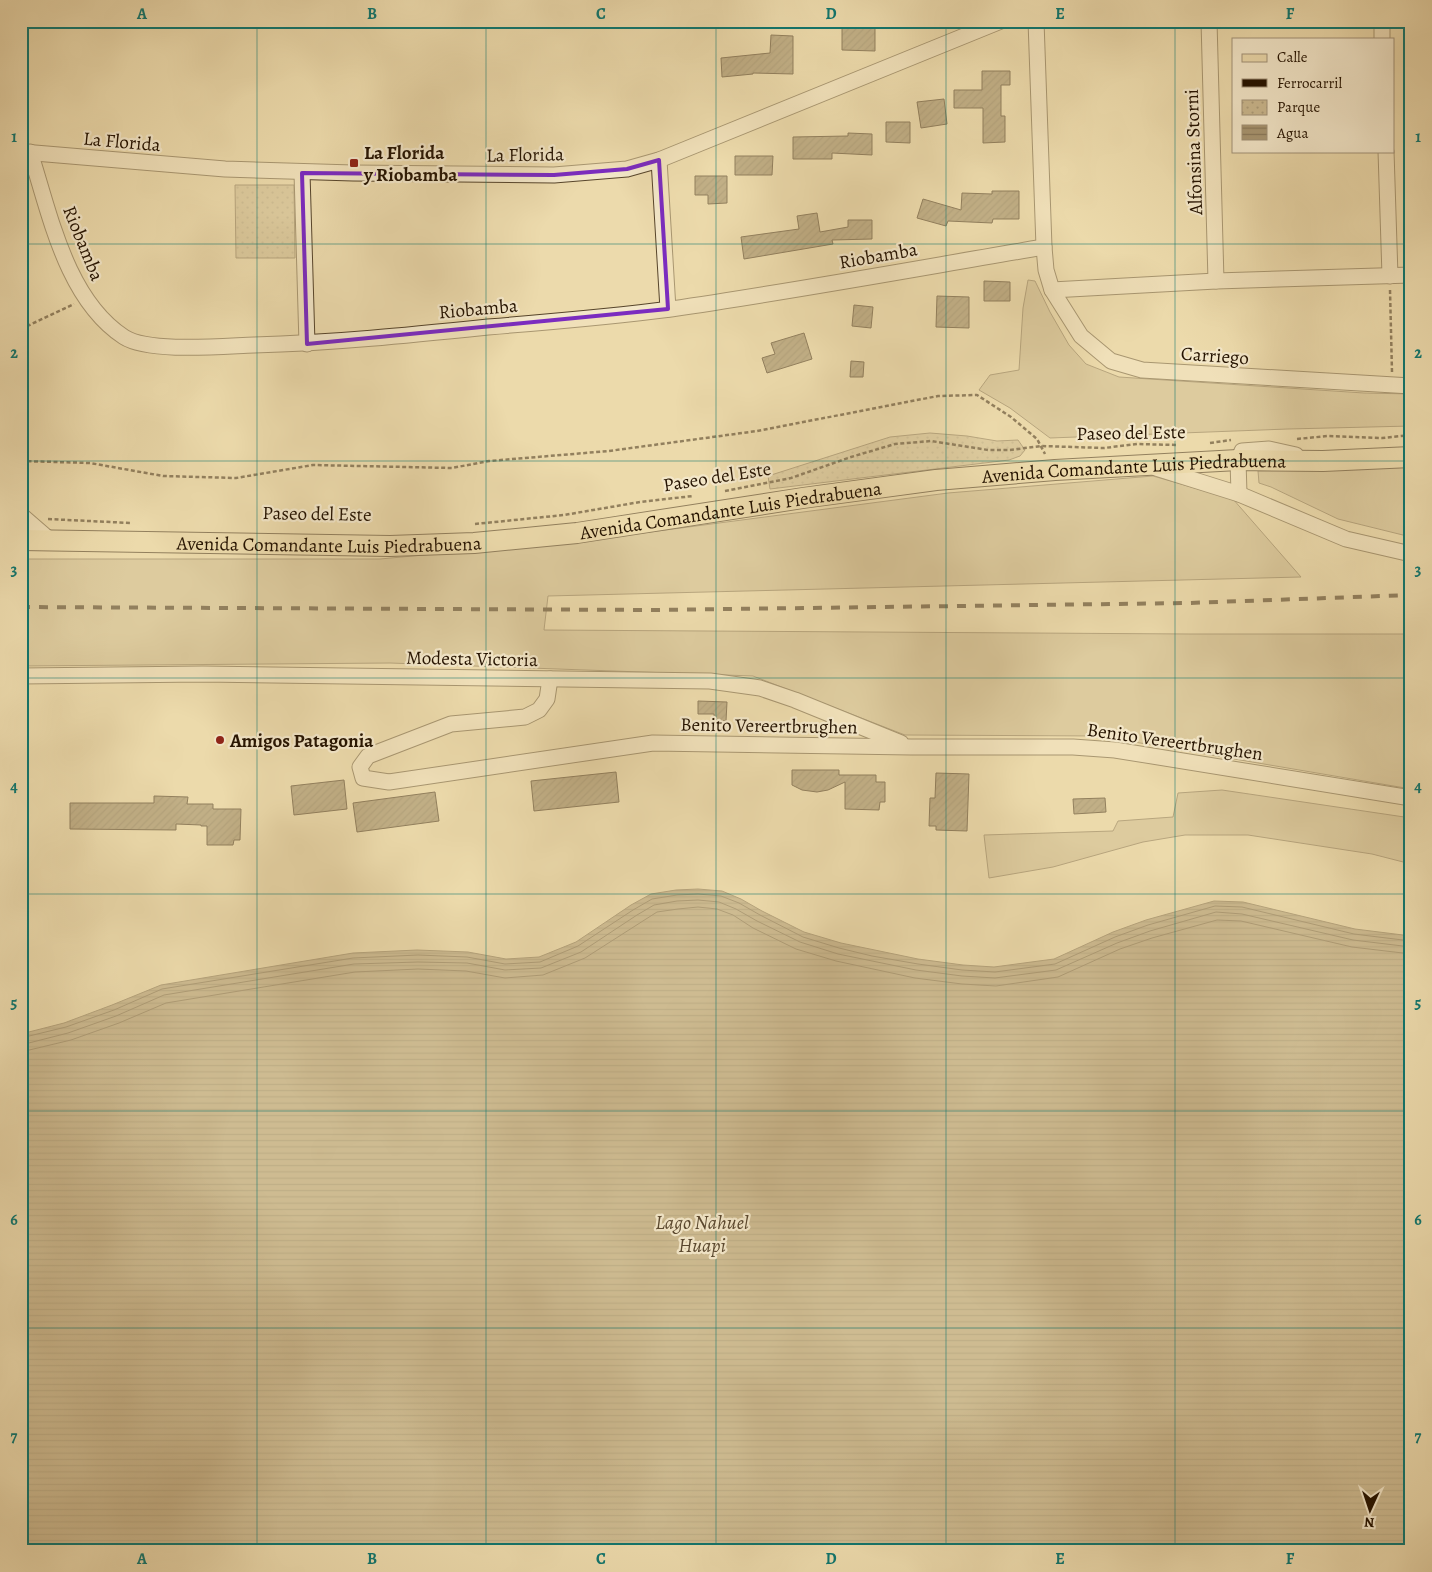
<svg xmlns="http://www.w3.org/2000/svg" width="1432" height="1572" font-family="Alegreya,serif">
<defs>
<pattern id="park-dots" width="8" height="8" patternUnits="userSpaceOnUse" patternTransform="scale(1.25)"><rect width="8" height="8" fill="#cab88f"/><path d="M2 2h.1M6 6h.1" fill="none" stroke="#ad9d7a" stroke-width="1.8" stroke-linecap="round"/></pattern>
<pattern id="water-rules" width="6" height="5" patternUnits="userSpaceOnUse" patternTransform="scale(1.25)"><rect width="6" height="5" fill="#a89672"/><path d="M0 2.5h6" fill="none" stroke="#89795b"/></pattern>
<pattern id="building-hatch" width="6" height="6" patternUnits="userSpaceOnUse" patternTransform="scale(1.25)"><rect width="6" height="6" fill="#8c7a59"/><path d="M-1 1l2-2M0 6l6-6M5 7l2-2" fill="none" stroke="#726347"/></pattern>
</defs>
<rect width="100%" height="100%" fill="#ecdaac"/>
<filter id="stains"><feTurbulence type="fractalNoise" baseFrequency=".004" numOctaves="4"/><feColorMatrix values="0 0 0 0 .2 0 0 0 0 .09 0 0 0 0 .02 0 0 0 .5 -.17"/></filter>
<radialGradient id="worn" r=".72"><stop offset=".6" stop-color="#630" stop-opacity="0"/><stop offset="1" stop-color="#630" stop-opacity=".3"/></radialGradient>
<g fill="#cab88f" stroke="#786648">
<path d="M1028 280 1035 281 1050 312 1069 345 1086 364 1119 377 1364 393 1411 394V426L1288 429 1050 438 1010 408 979 390 990 375 1019 370 1023 308Z"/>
<path d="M1411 467V537L1338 519 1271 487 1259 483 1258 471Z"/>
<path d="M1153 476 1233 499 1301 577 548 596 544 630 1190 634H1411V789L1099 736 905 735 753 676 390 663 21 666V559H380L597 539 948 493Z"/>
<path d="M1222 790 1411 818V864L1372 854 1248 835H1185L1143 842 1053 867 989 878 984 835 1113 831 1118 821 1173 817 1178 793Z"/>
</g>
<g fill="url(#park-dots)" stroke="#786648">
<path d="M235 185H294L295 258H236Z"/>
<path d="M930 433 967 436 997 441 1018 440 1025 450 1020 456 1009 460 770 489 768 476 890 437Z"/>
</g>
<path fill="url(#water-rules)" stroke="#746244" d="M698 889 722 891 741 899 762 911 804 932 841 943 918 959 963 965 994 967 1054 959 1113 932 1146 920 1214 901 1243 902 1355 929 1411 936V1551H21V1034L64 1023 112 1005 161 985 353 953 417 950 468 952 506 959 539 957 576 942 631 905 651 894 676 890Z"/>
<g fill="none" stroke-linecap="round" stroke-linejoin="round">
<g stroke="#665439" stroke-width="1">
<path d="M21 1038 66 1027 114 1010 162 989 353 958 418 955 467 957 505 964 540 962 578 946 633 910 652 899 677 895 698 894 721 896 739 903 760 915 803 937 839 948 872 956 918 964 962 970 995 972 1055 964 1115 937 1148 925 1215 906 1242 907 1354 934 1411 941"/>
<path d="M21 1045 68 1033 116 1016 164 995 354 964 418 962 467 963 505 970 541 968 581 952 637 915 654 905 677 901 698 900 719 902 736 909 757 921 800 942 838 954 916 970 962 976 995 978 1056 970 1117 943 1150 931 1216 912 1242 914 1353 940 1411 947"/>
<path d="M21 1052 71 1040 119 1023 166 1003 355 972 418 969 466 971 505 978 543 975 585 958 657 912 678 909 698 907 717 909 733 915 753 928 796 949 836 961 915 978 962 984 996 986 1058 977 1120 949 1152 938 1217 920 1241 921 1352 947 1411 954"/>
</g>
</g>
<g fill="url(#building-hatch)" stroke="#251300">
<path d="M842 21H875V51L842 50Z"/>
<path d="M771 35 793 36V74L753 73V74L722 77 721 58 770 53Z"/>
<path d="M982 71H1010V85H1001V116H1005V142L983 143V108H954V90H982Z"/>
<path d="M944 99 947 124 921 128 917 102Z"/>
<path d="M886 122H910V143L886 142Z"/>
<path d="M848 133 872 134V155L832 153V159H793V137L848 136Z"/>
<path d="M735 156H773L772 175H735Z"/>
<path d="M695 176H727V203L708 204V195H695Z"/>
<path d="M992 191H1019V219H993L992 223 948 221 946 226 917 218 923 199 961 210 962 193 992 194Z"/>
<path d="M817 213 820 232 848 227V220H872V239L832 240 833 244 744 259 741 237 799 229 797 216Z"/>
<path d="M984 281 1010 282V301H984Z"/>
<path d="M937 296 969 297V328L936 327Z"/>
<path d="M854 305 873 307 871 328 852 326Z"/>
<path d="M804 333 812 359 767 373 762 358 775 354 771 343Z"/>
<path d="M851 361 864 362 863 377H850Z"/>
<path d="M698 701 727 702 726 721 714 720V714H698Z"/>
<path d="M792 770H839V775H876V782H885V802H880L879 810 845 809V782L828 790 817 792 802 790 792 785Z"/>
<path d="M616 772 619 802 534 811 531 781Z"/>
<path d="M936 773 969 774 967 831 936 830V826H929L930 798H935Z"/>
<path d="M344 780 347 809 294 815 291 786Z"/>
<path d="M435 792 439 821 357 832 353 803Z"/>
<path d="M154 796 188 797 187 804H213V809H241L240 840H234L233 845H207V826H201V825L176 824V830L70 829V803H154Z"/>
<path d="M1105 798 1106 812 1074 814 1073 799Z"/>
</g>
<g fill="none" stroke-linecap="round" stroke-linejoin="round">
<defs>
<g id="minor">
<path d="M1036 21 1044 247 1046 270 1052 290 1081 336 1111 361 1142 370 1411 386"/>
<path d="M1209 21 1216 281"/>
<path d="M1382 21V39"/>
<path d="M1386 151 1390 276"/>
<path d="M23 152 225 169 353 173 554 175 627 169 659 160 1001 21"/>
<path d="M30 152C50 214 66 299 124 337 149 353 224 346 254 345 332 343 410 335 488 327 549 322 610 317 671 309 795 291 920 268 1044 247"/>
<path d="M659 160 668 309"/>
<path d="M302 173 307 344"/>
<path d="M1052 290 1216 281 1411 275"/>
<path d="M1156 468 1239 494 1346 539 1411 554"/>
<path d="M1239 494 1238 460 1242 451 1269 449 1296 455"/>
<path d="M21 515 51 541"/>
<path d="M21 676 203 674 710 681 760 688 795 700 901 743"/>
<path d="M550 679 547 699 539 710 525 717 451 724 368 756 360 767 363 778 389 782 653 743 911 747H1073L1115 750 1411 798"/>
</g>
<g id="major">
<path id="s1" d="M21 540 390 546 474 543 577 533 803 498 936 480 1055 470 1238 460 1323 461 1411 457"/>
</g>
</defs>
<use href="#minor" stroke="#57452b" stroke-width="17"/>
<use href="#major" stroke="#251300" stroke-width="22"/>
<g stroke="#251300" stroke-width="2.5" stroke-dasharray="4 2.5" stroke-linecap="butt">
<path d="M1390 290 1392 372"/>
<path d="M21 329 74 304"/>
<path d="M1297 439 1328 436 1382 438 1411 435"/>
<path d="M1210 443 1231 440"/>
<path d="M21 461 90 463 163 476 236 478 313 465 452 468 489 461 609 451 757 431 938 396 977 395 1011 417 1037 439 1045 454"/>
<path d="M725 491 791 478 851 457 895 444 931 441 988 450H1010L1041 446 1104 448 1137 444 1177 445"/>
<path d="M48 519 130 523"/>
<path d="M475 524 564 515 640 502 693 496"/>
</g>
<use href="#minor" stroke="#f3e7c9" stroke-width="15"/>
<use href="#major" stroke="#ecdaac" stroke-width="20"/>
<path stroke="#251300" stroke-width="4" stroke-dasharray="9 9" stroke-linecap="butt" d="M21 607 652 610 1188 603 1411 595"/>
</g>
<path d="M0 0H1432V1572H0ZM659 160 668 309 307 344 302 173 554 175 627 169Z" fill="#ecdaac" fill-opacity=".55" fill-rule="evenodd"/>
<path fill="none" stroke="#7b2cbf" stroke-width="4" stroke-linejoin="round" d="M659 160 668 309 307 344 302 173 554 175 627 169Z"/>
<path fill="none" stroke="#0f766e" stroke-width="1" stroke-opacity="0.55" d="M257 21V1551M486 21V1551M716 21V1551M946 21V1551M1175 21V1551M21 244H1411M21 461H1411M21 678H1411M21 894H1411M21 1111H1411M21 1328H1411"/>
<g fill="#8f2418" stroke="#f3e7c9" stroke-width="2">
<rect x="349" y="158" width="10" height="10" rx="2.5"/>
<circle cx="220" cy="740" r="5"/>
</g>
<g text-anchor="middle" stroke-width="4.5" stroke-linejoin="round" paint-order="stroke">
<g font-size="19" fill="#251300" stroke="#f3e7c9">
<text transform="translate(122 141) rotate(5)" y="7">La Florida</text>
<text transform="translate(1193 152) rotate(-92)" y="7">Alfonsina Storni</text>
<text transform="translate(525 154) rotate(-1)" y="7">La Florida</text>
<text transform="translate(84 243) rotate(68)" y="7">Riobamba</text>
<text transform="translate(878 255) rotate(-10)" y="7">Riobamba</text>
<text transform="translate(478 308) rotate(-5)" y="7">Riobamba</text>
<text transform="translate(1215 355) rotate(4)" y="7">Carriego</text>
<text transform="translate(1131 432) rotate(-1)" y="7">Paseo del Este</text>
<text dy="7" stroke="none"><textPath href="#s1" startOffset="1118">Avenida Comandante Luis Piedrabuena</textPath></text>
<text transform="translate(717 476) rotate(-9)" y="7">Paseo del Este</text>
<text dy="7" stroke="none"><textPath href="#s1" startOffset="712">Avenida Comandante Luis Piedrabuena</textPath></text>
<text transform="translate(317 513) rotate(1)" y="7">Paseo del Este</text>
<text dy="7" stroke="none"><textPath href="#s1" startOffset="308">Avenida Comandante Luis Piedrabuena</textPath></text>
<text transform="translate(472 658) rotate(1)" y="7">Modesta Victoria</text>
<text transform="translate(769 725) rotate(1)" y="7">Benito Vereertbrughen</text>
<text transform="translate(1175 741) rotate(8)" y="7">Benito Vereertbrughen</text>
</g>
<g font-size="19" font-weight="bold" fill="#251300" stroke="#f3e7c9" text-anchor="start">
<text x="364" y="159">La Florida<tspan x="364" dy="22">y Riobamba</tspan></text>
<text x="230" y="747">Amigos Patagonia</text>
</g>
<g font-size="20" font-style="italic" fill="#59472e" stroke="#f3e7c9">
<text x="702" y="1229">Lago Nahuel<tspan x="702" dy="23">Huapi</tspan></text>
</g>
</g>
<rect width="1432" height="1572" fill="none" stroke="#ecdaac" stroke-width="55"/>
<rect x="1232" y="38" width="162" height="115" fill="#f3e7c9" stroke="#a19279"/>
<rect x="1242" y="54" width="25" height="8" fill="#ecdaac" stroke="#a19279"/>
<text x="1277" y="62" font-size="15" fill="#251300">Calle</text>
<rect x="1242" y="79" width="25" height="8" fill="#251300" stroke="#a19279"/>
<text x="1277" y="88" font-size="15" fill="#251300">Ferrocarril</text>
<rect x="1242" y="100" width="25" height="15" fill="url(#park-dots)" stroke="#a19279"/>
<text x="1277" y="112" font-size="15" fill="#251300">Parque</text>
<rect x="1242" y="125" width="25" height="15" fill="url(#water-rules)" stroke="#a19279"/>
<text x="1277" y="138" font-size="15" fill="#251300">Agua</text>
<g transform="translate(1370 1510) rotate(183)" stroke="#f3e7c9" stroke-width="4" paint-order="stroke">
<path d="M0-4L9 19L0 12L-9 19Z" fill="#251300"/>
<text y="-8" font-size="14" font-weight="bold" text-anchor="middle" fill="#251300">N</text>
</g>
<rect x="28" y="28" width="1376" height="1516" fill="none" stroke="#0f766e" stroke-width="2"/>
<g font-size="16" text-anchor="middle" font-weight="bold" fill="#0f766e">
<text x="142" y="19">A</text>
<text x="372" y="19">B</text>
<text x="601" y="19">C</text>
<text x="831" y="19">D</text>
<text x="1060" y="19">E</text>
<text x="1290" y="19">F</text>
<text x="14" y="142">1</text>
<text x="1418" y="142">1</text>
<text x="14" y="358">2</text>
<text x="1418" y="358">2</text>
<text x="14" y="575">3</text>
<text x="1418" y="575">3</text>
<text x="14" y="792">4</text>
<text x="1418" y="792">4</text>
<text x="14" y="1008">5</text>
<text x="1418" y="1008">5</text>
<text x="14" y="1225">6</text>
<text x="1418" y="1225">6</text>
<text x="14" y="1442">7</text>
<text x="1418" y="1442">7</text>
<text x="142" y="1564">A</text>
<text x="372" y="1564">B</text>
<text x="601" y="1564">C</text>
<text x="831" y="1564">D</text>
<text x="1060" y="1564">E</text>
<text x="1290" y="1564">F</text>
</g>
<rect width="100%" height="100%" filter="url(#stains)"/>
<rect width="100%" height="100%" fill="url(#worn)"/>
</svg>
